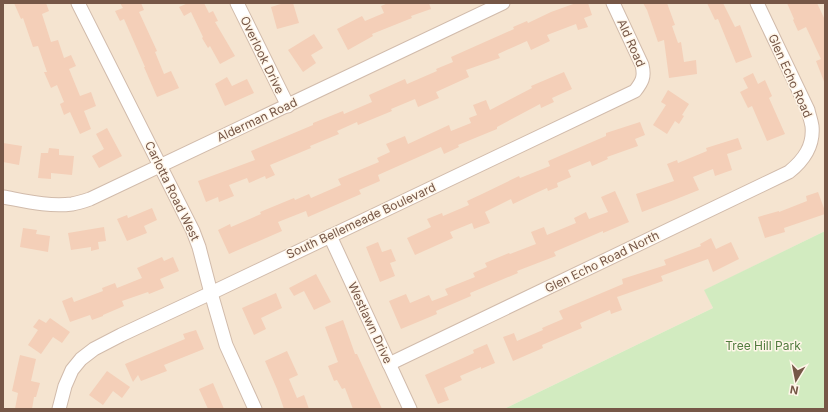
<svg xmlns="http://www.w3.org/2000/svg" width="828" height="412" font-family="Inter,sans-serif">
<rect width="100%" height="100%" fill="#fdf2e2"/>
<path fill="#f5e4d0" d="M3 3H825V231L705 290 713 308 504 409H3Z"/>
<path fill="#d2ebc0" d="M825 231V409H504L713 308 704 290Z"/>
<g fill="#f4cfb8">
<path d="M14 3H46L49 11 42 14 51 42 58 40 64 58 71 55 76 66 69 69 80 96 91 92 96 106 84 111 91 129 80 134 70 112 64 115 60 104 64 102 57 85 51 88 44 72H47L38 46 33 47 23 18 21 19Z"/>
<path d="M120 3H141L144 10 139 12 157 51 155 52 164 74 171 71 179 88 157 97 144 67H145L124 19 120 21 115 11 123 8Z"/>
<path d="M188 3H204L209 13 213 11 218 21 215 22 235 56 220 64 210 46 208 48 202 38 203 37 191 12 184 16 179 7Z"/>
<path d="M284 3H293L299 23 277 29 271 7Z"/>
<path d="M388 3H429L431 9 411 16 412 18 372 34 373 36 348 50 337 29 362 16 365 21 384 13 381 6Z"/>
<path d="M576 3H588L592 15 584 18 588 27 578 30 576 24 547 35 550 41 531 50 527 41 498 54 500 58 466 70 469 77 436 92 439 98 418 107 415 99 391 109 392 111 358 125 357 122 337 131 339 134 310 146 311 148 270 165 275 175 266 179 265 176 249 183 247 178 229 185 234 196 219 202 218 197 206 202 198 181 255 160 251 151 313 125V123L343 111 344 114 372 102 369 95 405 79 407 84 437 71 436 69 453 62 451 57 514 29 513 27 527 21 528 23 551 12Z"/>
<path d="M643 3H667L675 25 672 26 678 43 681 42 684 62 696 60 697 74 669 78 664 40 658 42 647 10Z"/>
<path d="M707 3H723L735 27 740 25 752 57 736 63 718 19 715 20Z"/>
<path d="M787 3H817L825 20V84L816 61 821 59 806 27 798 31 793 20 794 19Z"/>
<path d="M314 34 323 48 311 55 316 63 303 72 288 50Z"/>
<path d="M564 72 572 89 552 98 554 102 541 108 540 104 497 127V129L458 145 459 147 444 154 441 147 378 175 380 181 359 190 361 194 308 217 306 211 278 222 282 231 229 254 218 230 230 224 231 227 261 214 260 212 294 198 295 200 309 194 311 198 341 185 338 179 379 162 377 158 390 152 386 144 405 136 408 144 449 125 451 131 471 123 469 118 477 115 473 105 486 100 490 110 532 88 531 86Z"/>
<path d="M753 73 758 84 765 80 772 96 769 98 785 134 767 141 752 106 748 108 740 92 748 88 743 78Z"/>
<path d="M227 77 232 86 247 79 254 93 225 106 215 84Z"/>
<path d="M668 90 689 104 682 115 684 116 679 124 675 121 667 134 653 125 666 105 661 102Z"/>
<path d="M640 122 645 135 635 139 638 146 607 157 608 159 592 166 590 161 568 170 571 177 557 183 558 187 548 191 547 188 536 193 513 204 511 199 485 212 490 223 474 229 472 223 450 232 453 238 415 255 407 238 431 227 427 219 442 213 443 216 469 205 467 201 482 194 519 176 520 178 550 166 548 161 606 136V133Z"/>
<path d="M107 128 122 156 99 168 92 156 104 149 96 134Z"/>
<path d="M738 138 742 149 727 154 732 170 715 176 713 169 693 177 699 190 674 200 642 212 636 194 674 181 667 164 677 160 678 163 707 151 706 148Z"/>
<path d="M3 143 22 146 19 165 3 162Z"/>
<path d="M49 148 59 149V155L74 156 72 175 51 173V179L38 178 41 153H48Z"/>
<path d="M615 191 629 222 603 233V231L554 252 556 256 517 271 518 273 470 293 471 296 436 311 437 314 401 329 389 301 406 294 410 303 429 295 432 301 448 295 445 289 475 277 473 273 487 267 485 263 509 253 510 254 536 244 531 232 544 227 547 235 576 223 574 218 586 212 589 219 608 212 601 197Z"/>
<path d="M818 192 825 211V214L784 228 785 232 765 238 758 217 779 211V212L807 201 806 196Z"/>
<path d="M152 208 157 220 144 226 147 233 127 241 117 219 127 215 128 218Z"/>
<path d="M104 227 106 241 98 242 99 249 91 251V247L71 250 68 233Z"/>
<path d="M23 228 37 230 36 234 50 236 48 252 20 247Z"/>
<path d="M711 238 716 249 731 242 739 259 713 272 708 259 661 276 663 281 617 297 622 310 611 314 610 310 580 323 582 328 542 345 543 348 513 361 503 337 514 333 517 341 543 330 542 328 563 319 559 311 623 284 622 279 666 265 664 260 701 246 700 244Z"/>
<path d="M378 242 382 252 391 249 396 261 390 263 395 276 380 282 366 247Z"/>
<path d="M162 257 164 261 173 257 179 271 160 279 164 288 149 294 148 292 122 301 124 306 103 315V316L92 320 90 315 70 322 62 301 72 297 74 302 103 291 102 288 115 283 117 288 142 278 137 268Z"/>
<path d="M316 274 331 302 314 310 304 291 294 296 289 288Z"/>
<path d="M276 293 282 308 261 318 266 329 254 335 242 308Z"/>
<path d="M50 318 70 332 62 343 53 337 41 354 28 345 38 330 33 327 39 319 46 323Z"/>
<path d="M343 320 355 354H357L382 409H353L345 388 342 389 337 380 334 381 328 366 338 362 325 327Z"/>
<path d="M196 330 204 349 164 365 167 371 141 381 138 375 133 382 125 364 185 339 183 334Z"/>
<path d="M487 344 495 363 481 369V367L460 376 462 380 444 388 449 400 438 404 425 375 463 358 474 353 473 350Z"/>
<path d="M287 351 298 375 289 379 297 398 304 395 309 409H284L277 389 265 361Z"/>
<path d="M20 355 36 359 31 381 40 383 36 397H34L32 409H15L18 393 12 391Z"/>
<path d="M107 371 130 387 122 398 113 391 103 405 89 395Z"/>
<path d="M213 383 224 409H208L199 389Z"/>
</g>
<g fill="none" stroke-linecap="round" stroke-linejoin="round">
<defs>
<g id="minor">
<path d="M78 3 193 231 199 247 211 293 226 345 255 409"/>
<path d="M237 3 288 106"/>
<path d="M3 197C25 201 49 207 72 204 78 203 84 201 90 199L503 3"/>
<path d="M330 236 410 409"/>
<path d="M389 364 789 172C804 160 814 146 812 126 811 120 809 115 808 110L757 3"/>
<path d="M59 409 65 386 72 370 81 359 94 349 121 335 211 293 635 91C642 82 645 77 642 65L613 3"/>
</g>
</defs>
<use href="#minor" stroke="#d1bbab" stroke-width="15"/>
<use href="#minor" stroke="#fff" stroke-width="13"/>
</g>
<g text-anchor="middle" stroke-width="3" stroke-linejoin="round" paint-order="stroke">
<g font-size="12" fill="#765747" stroke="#fff6e9">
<text transform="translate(631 43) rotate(66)" y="4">Ald Road</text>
<text transform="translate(262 55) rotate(64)" y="4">Overlook Drive</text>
<text transform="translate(790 76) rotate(66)" y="4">Glen Echo Road</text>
<text transform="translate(257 120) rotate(-25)" y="4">Alderman Road</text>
<text transform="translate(172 191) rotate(64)" y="4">Carlotta Road West</text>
<text transform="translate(361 221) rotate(-25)" y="4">South Bellemeade Boulevard</text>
<text transform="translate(602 262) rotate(-26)" y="4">Glen Echo Road North</text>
<text transform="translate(370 323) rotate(65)" y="4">Westlawn Drive</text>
</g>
<g font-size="12" fill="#527c3f" stroke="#fff6e9">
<text x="763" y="350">Tree Hill Park</text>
</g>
</g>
<rect width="828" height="412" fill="none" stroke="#765747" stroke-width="8"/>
<g transform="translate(796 380) rotate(190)" stroke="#fff6e9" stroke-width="3" paint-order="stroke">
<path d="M0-3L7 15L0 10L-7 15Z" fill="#765747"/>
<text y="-6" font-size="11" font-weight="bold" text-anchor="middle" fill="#765747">N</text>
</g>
</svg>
